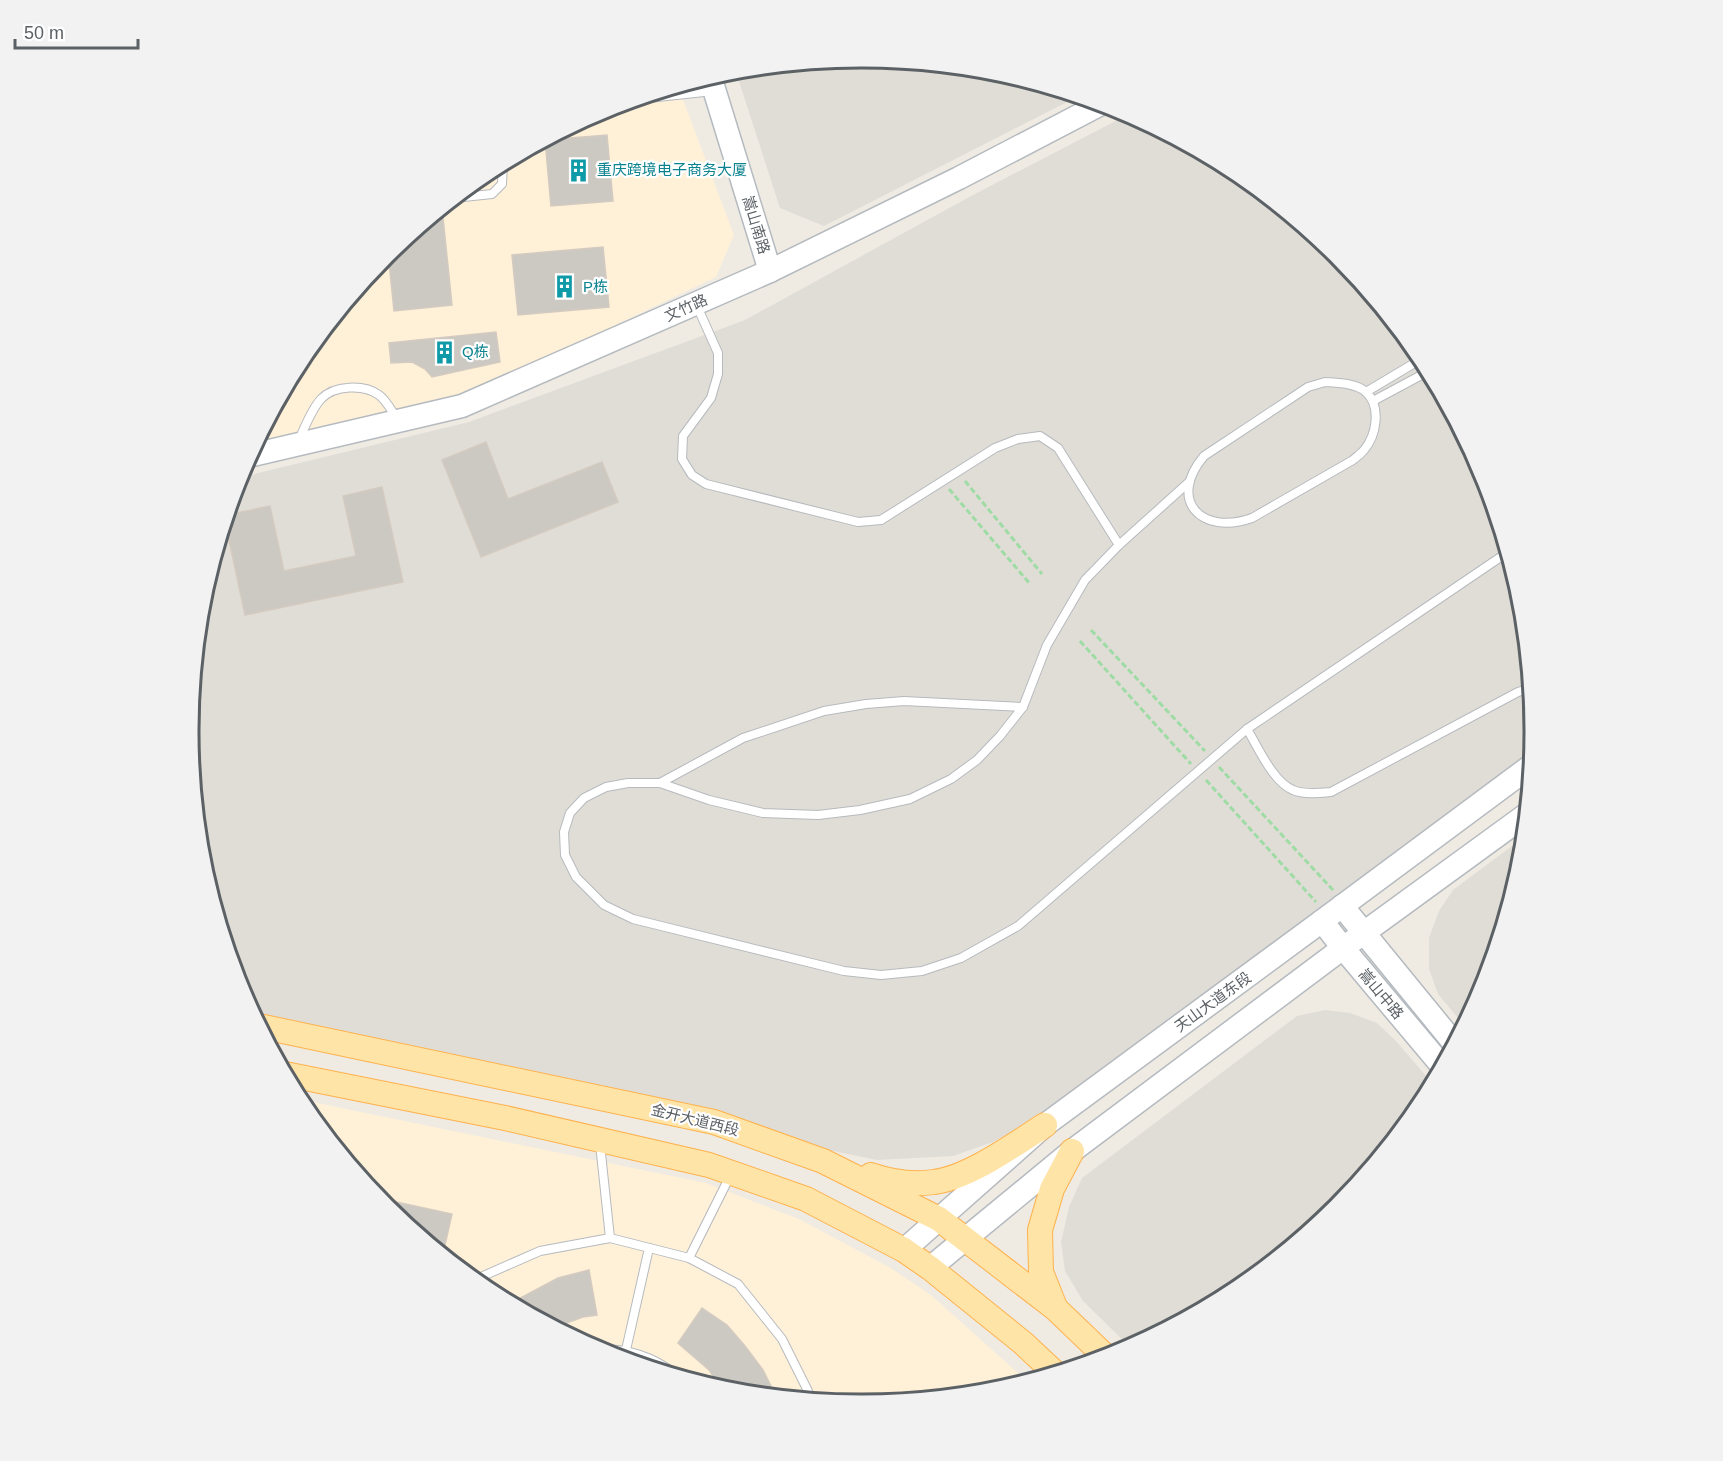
<svg xmlns="http://www.w3.org/2000/svg" width="1723" height="1461" font-family="Arial,'Noto Sans SC',sans-serif">
<rect width="100%" height="100%" fill="#efebe3"/>
<g fill="#fff0d8">
<path d="M678 86 734 235 716 277 459 400 253 448 302 356 386 254 488 170 604 108Z"/>
<path d="M298 1099 706 1183 799 1219 889 1267 931 1295 1027 1381 993 1391 861 1404 730 1391 603 1353 487 1290 385 1206Z"/>
</g>
<g fill="#e0ddd7">
<path d="M862 57 993 70 1079 96 824 226 780 208 735 69Z"/>
<path d="M1129 114 1236 171 1338 255 1422 357 1484 473 1522 599 1535 731 1533 750 1037 1118 993 1142 953 1156 877 1160 828 1150 719 1112 252 1012 239 988 201 862 188 730 201 599 238 478 469 422 745 320 971 196Z"/>
<path d="M1524 837 1522 862 1484 989 1464 1025 1438 994 1429 969V938L1439 911 1453 890Z"/>
<path d="M1325 1010 1350 1013 1377 1023 1395 1040 1433 1084 1421 1105 1337 1207 1235 1291 1130 1347 1083 1301 1065 1271 1061 1242 1069 1207 1082 1178 1297 1016Z"/>
</g>
<g fill="#ccc8c2" stroke="#d4cbc0" stroke-width="1.5">
<path d="M607 135 613 201 551 206 545 140Z"/>
<path d="M443 218 452 305 394 311 388 252 428 219Z"/>
<path d="M603 247 609 307 518 315 512 255Z"/>
<path d="M496 332 500 362 432 377 425 369 412 362 391 363 389 343Z"/>
<path d="M486 442 508 499 602 462 618 502 481 557 442 460Z"/>
<path d="M382 487 403 582 245 615 225 521 227 515 270 506 284 571 356 556 343 496Z"/>
<path d="M378 1198 452 1214 443 1254 385 1206Z"/>
<path d="M589 1270 597 1315 583 1317 556 1327 511 1303 558 1278Z"/>
<path d="M702 1308 727 1325 745 1346 763 1370 776 1396 730 1391 722 1389 709 1370 678 1343Z"/>
</g>
<g fill="none" stroke-linecap="round" stroke-linejoin="round">
<defs>
<g id="lane">
<path d="M630 100 713 91"/>
<path d="M454 198 492 194 502 184 503 162"/>
<path d="M697 306 718 353V374L711 398 683 436 682 459 692 475 706 484 858 522 881 520 995 448 1018 439 1040 436 1058 448 1119 545"/>
<path d="M1325 382C1338 383 1356 383 1366 392 1382 407 1376 436 1364 450 1361 454 1356 457 1353 460L1252 518C1201 536 1167 500 1204 456L1308 387Z"/>
<path d="M1366 392 1423 358"/>
<path d="M1373 401 1429 371"/>
<path d="M299 440C305 427 311 410 321 399 334 385 364 384 379 395 386 400 391 410 396 417"/>
<path d="M1188 483 1119 545 1085 580 1047 645 1023 707 1000 736 977 760 951 779 910 799 860 810 818 815 763 813 709 800 660 783H628L606 787 584 798 570 813 564 832 565 855 576 877 604 905 633 919 844 971 881 975 922 971 961 958 1018 926 1247 729 1508 552"/>
<path d="M1247 729C1258 747 1273 782 1293 790 1304 795 1320 793 1331 792L1518 692 1531 688"/>
<path d="M660 783 743 738 824 711 866 704 904 701 1023 707"/>
<path d="M600 1144 610 1238"/>
<path d="M689 1258 730 1176"/>
<path d="M474 1280 540 1251 610 1238 689 1258 738 1284 782 1339 808 1391 807 1399"/>
<path d="M598 1350C625 1347 654 1357 675 1374"/>
<path d="M626 1350 649 1248"/>
</g>
<g id="secondary">
<path d="M710 76 770 271"/>
<path d="M248 456 462 406 770 271 959 178 1103 103"/>
<path d="M1342 906 1454 1043"/>
<path d="M1322 921 1343 948 1442 1066"/>
<path d="M904 1250 1045 1125 1322 921 1532 765"/>
<path d="M930 1268 1072 1151 1343 948 1527 814"/>
</g>
<g id="primary">
<path d="M259 1026 714 1122 823 1161 939 1219 1056 1309 1106 1357"/>
<path d="M285 1074 505 1118 709 1165 806 1199 904 1250 930 1268 1023 1343 1054 1372"/>
<path d="M871 1175C891 1182 913 1185 934 1182 969 1178 1015 1144 1045 1125"/>
<path d="M1055 1307 1041 1272 1040 1230 1052 1189 1072 1151"/>
</g>
</defs>
<use href="#lane" stroke="#b6babe" stroke-width="10"/>
<use href="#secondary" stroke="#b4babf" stroke-width="25"/>
<use href="#primary" stroke="#feb24d" stroke-width="26"/>
<g stroke="#9fdca5" stroke-width="3" stroke-dasharray="6 3" stroke-linecap="butt">
<path d="M965 481 1042 574"/>
<path d="M949 489 1030 584"/>
<path d="M1091 630 1205 751"/>
<path d="M1080 641 1191 764"/>
<path d="M1219 767 1333 890"/>
<path d="M1206 780 1316 902"/>
</g>
<use href="#lane" stroke="#fff" stroke-width="8"/>
<use href="#secondary" stroke="#fff" stroke-width="22"/>
<use href="#primary" stroke="#ffe4a8" stroke-width="24"/>
</g>
<defs>
<symbol id="building-bare" viewBox="-9 -9 18 18"><path d="M-4-6H4V6H1V3H-1V6H-4ZM-2.5-4.3h1.7v1.8h-1.7ZM.8-4.3h1.7v1.8H.8ZM-2.5-1h1.7V.8h-1.7ZM.8-1h1.7V.8H.8Z" fill="#0f9aa8" stroke="#fff" stroke-width="2.5" paint-order="stroke"/></symbol>
</defs>
<g fill-rule="evenodd">
<use href="#building-bare" x="562" y="154" width="33" height="33"/>
<use href="#building-bare" x="548" y="270" width="33" height="33"/>
<use href="#building-bare" x="428" y="336" width="33" height="33"/>
</g>
<g text-anchor="middle" stroke-width="4.5" stroke-linejoin="round" paint-order="stroke">
<g font-size="15" fill="#0d838f" stroke="#fff" text-anchor="start">
<text x="597" y="175">重庆跨境电子商务大厦</text>
<text x="583" y="292">P栋</text>
<text x="462" y="357">Q栋</text>
</g>
<g font-size="15" fill="#5b6165" stroke="#fff">
<text transform="translate(756 225) rotate(73)" y="5">嵩山南路</text>
<text transform="translate(686 308) rotate(-24)" y="5">文竹路</text>
<text transform="translate(1381 994) rotate(50)" y="5">嵩山中路</text>
<text transform="translate(1213 1002) rotate(-36)" y="5">天山大道东段</text>
<text transform="translate(695 1120) rotate(14)" y="5">金开大道西段</text>
</g>
</g>
<path d="M0 0H1723V1461H0ZM861 68H862A662 662 0 0 1 1524 730V732A662 662 0 0 1 862 1394H861A662 662 0 0 1 199 732V730A662 662 0 0 1 861 68Z" fill="#f2f2f3" fill-rule="evenodd"/>
<path fill="none" stroke="#5b6165" stroke-width="3" d="M861 68H862A662 662 0 0 1 1524 730V732A662 662 0 0 1 862 1394H861A662 662 0 0 1 199 732V730A662 662 0 0 1 861 68Z"/>
<path d="M15 39v9h123v-9" fill="none" stroke="#5b6165" stroke-width="3"/>
<text x="24" y="39" font-size="18" fill="#5b6165" stroke="#ffffff" stroke-width="4.5" paint-order="stroke">50 m</text>
</svg>
